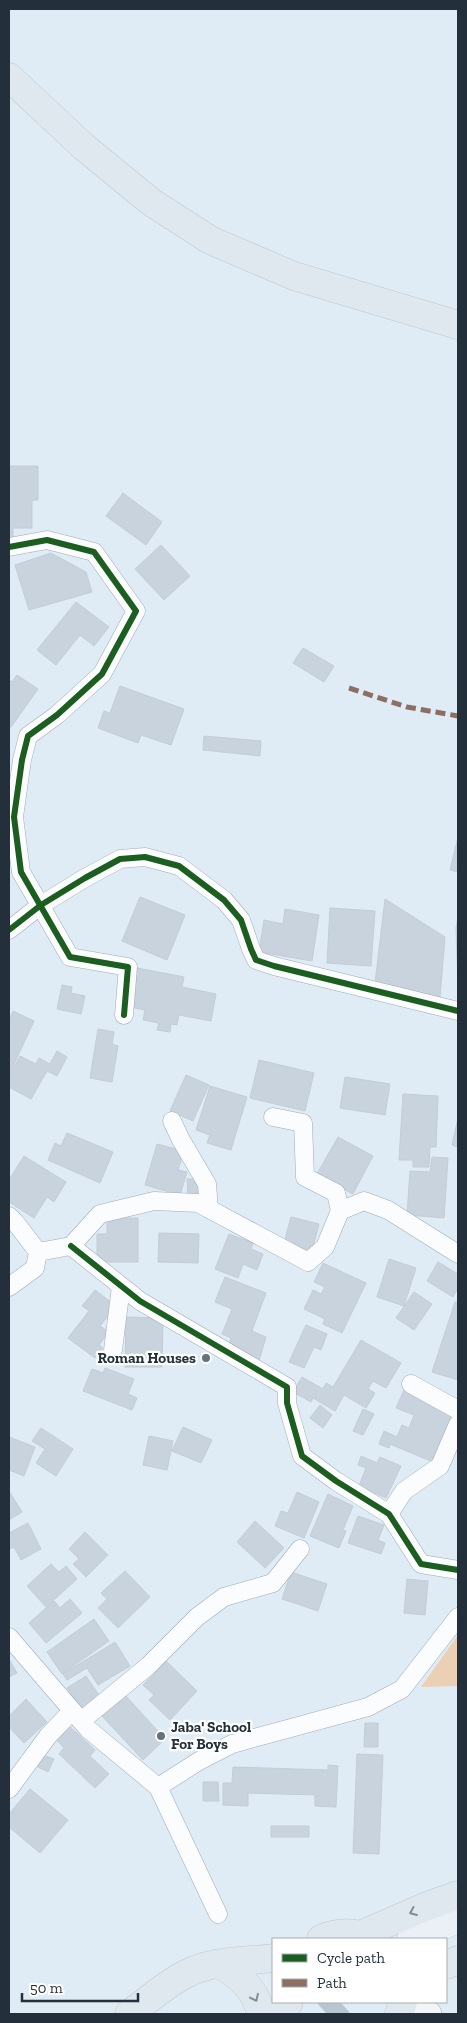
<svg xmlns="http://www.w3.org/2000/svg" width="467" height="2023" font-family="'Zilla Slab',serif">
<rect width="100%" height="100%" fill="#dfebf5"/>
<path fill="#ebd0b5" d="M458 1635V1686L421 1687Z"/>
<g fill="#c9d3de" stroke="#c3ccd7">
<path d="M9 466H38V500H32V528H13V538H9Z"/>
<path d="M123 493 162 522 146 545 106 516Z"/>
<path d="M161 545 190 576 164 600 135 569Z"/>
<path d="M51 553 86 572 92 592 29 610 15 565Z"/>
<path d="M76 602 109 627 94 646 80 635 56 665 37 650Z"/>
<path d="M303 648 334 666 324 682 293 663Z"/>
<path d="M17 675 38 689 11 727 9 726V680L12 682Z"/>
<path d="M120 686 184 709 171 745 141 735 138 743 98 728 104 711 110 713Z"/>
<path d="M204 736 261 741 260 756 203 750Z"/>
<path d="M458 837V872L450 870Z"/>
<path d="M140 897 185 915 167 960 122 941Z"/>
<path d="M385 899 445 937 440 997 375 983Z"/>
<path d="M330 908 375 911 371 966 327 963Z"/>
<path d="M285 909 319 915 312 961 259 952 264 920 283 924Z"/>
<path d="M458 917V983L456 928Z"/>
<path d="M137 968 184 977 182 987 216 994 211 1021 179 1015 177 1025 171 1024 170 1032 157 1030 159 1023 143 1020 145 1010 130 1007Z"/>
<path d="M62 985 72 987 71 993 85 996 81 1014 57 1009Z"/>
<path d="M13 1011 34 1021 9 1075V1021Z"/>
<path d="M98 1029 114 1032 112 1044 118 1046 112 1082 90 1078Z"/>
<path d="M57 1051 67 1057 57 1076 47 1071 31 1099 9 1087V1077L20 1056 36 1064 39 1058 50 1064Z"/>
<path d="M259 1060 314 1073 305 1111 250 1098Z"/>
<path d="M186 1075 209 1085 193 1121 170 1111Z"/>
<path d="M345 1077 390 1084 385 1115 340 1108Z"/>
<path d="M210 1086 247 1097 231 1150 207 1143 210 1135 196 1130Z"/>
<path d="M403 1094 438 1096 436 1147H430L429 1167H413V1160H399Z"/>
<path d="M458 1118V1147L452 1145Z"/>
<path d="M67 1133 113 1152 100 1183 48 1160 55 1143 61 1146Z"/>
<path d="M338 1137 373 1156 353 1194 317 1174Z"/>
<path d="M157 1144 184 1151 178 1170 187 1172 180 1195 145 1185Z"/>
<path d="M24 1156 66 1182 54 1202 47 1197 34 1218 9 1202V1180Z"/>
<path d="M432 1157 448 1158 444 1218 407 1215 410 1171 430 1172Z"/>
<path d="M187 1179H198L199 1195 188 1196Z"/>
<path d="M291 1217 319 1224 312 1251 284 1243Z"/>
<path d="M107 1218H138V1262H97V1234H107Z"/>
<path d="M159 1233 199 1234 198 1263 158 1262Z"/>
<path d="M229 1234 253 1243 251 1249 263 1254 257 1270 243 1264 238 1278 215 1269Z"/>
<path d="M389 1259 416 1268 404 1306 377 1297Z"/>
<path d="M438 1262 458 1274V1288L453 1297 427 1281Z"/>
<path d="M323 1263 366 1283 342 1333 323 1324 325 1319 304 1309 313 1290 321 1294 325 1287 314 1282Z"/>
<path d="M225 1277 266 1293 252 1331 266 1337 259 1361 227 1349 231 1338 222 1334 232 1309 215 1302Z"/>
<path d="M95 1290 116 1306 100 1326 109 1332 99 1345 103 1348 95 1358 68 1338 89 1311 82 1306Z"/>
<path d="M414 1292 432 1304 414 1330 396 1318Z"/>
<path d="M455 1302 458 1303V1380L432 1372Z"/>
<path d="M126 1317 163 1318 162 1367H125Z"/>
<path d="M306 1325 327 1334 321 1350 314 1347 304 1368 289 1362Z"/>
<path d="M361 1340 401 1363 386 1388 373 1381 368 1389 375 1393 366 1408 344 1395 335 1411 313 1398 311 1402 293 1392 302 1377 323 1389 326 1383 333 1387Z"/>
<path d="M105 1368 134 1379 128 1394 137 1398 132 1410 83 1391 92 1369 103 1373Z"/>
<path d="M404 1390 453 1411 433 1462 390 1444 389 1448 379 1444 384 1431 397 1437 402 1425 409 1428 414 1415 396 1408Z"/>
<path d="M320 1405 332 1415 323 1428 310 1418Z"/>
<path d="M363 1409 374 1414 363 1435 353 1431Z"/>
<path d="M183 1427 212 1440 201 1463 172 1451Z"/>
<path d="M41 1428 73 1449 56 1476 36 1463 45 1449 32 1441Z"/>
<path d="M149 1436 173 1441 167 1470 143 1465Z"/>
<path d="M9 1437 35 1447 24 1476 9 1470Z"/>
<path d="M361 1456 377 1463 380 1457 401 1466 386 1498 359 1486 366 1468 358 1465Z"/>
<path d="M9 1491 22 1512 9 1520Z"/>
<path d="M297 1492 319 1502 304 1538 275 1526 281 1511 288 1513Z"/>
<path d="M328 1494 353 1506 343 1530 346 1531 339 1548 310 1536Z"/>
<path d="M358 1516 384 1525 378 1540 385 1543 381 1554 348 1543Z"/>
<path d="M255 1521 284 1548 265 1568 237 1542Z"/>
<path d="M28 1523 41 1549 21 1560 14 1547 9 1549V1533Z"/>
<path d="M85 1532 108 1555 86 1577 73 1564 79 1559 69 1549Z"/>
<path d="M51 1564 59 1572 66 1566 77 1579 46 1607 27 1586Z"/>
<path d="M125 1571 150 1597 118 1628 98 1608 107 1599 101 1593Z"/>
<path d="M291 1572 327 1584 318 1611 282 1599Z"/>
<path d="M407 1579 428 1581 425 1615 404 1613Z"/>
<path d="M70 1599 82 1613 46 1643 29 1623 54 1601 60 1608Z"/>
<path d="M94 1619 109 1641 62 1674 47 1652Z"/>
<path d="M115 1642 130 1666 98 1685 87 1668 67 1680 63 1674Z"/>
<path d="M9 1659 17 1673 9 1677Z"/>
<path d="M166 1661 197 1691 170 1720 149 1700 154 1695 143 1685Z"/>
<path d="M86 1676 101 1698 83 1711 67 1688Z"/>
<path d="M124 1694 165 1739 143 1760 101 1715Z"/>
<path d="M26 1699 47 1722 24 1743 9 1727V1716Z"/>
<path d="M365 1723H378V1747H364Z"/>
<path d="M67 1724 95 1750 90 1756 109 1774 95 1788 59 1754 64 1748 54 1737Z"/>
<path d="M357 1754 383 1755 379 1854 353 1853Z"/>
<path d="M43 1755 54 1759 48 1772 38 1767Z"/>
<path d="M328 1765 338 1766 336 1807 315 1806V1795L248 1793V1806L223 1805V1783H232L233 1767 328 1770Z"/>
<path d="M203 1782H218L219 1801H203Z"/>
<path d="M30 1789 68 1820 40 1853 9 1827V1814Z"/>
<rect x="271" y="1826" width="38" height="11"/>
</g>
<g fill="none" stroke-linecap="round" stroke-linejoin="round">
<path stroke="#b9c6d0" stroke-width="28" stroke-dasharray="28 14" stroke-linecap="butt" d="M327 2014 340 2002"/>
<defs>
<g id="street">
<path d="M9 547 47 540 94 552 136 611 102 674 57 715 28 736 22 760 14 817 21 872 70 957 128 967 124 1015"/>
<path d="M9 930 41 905 85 878 120 859 145 857 179 866 224 900 241 920 251 949 256 960 274 966 458 1011"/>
<path d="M273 1117 303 1123 305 1177 336 1193 340 1211"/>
<path d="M172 1121 181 1140 207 1184 209 1209"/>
<path d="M9 1216 15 1222 38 1252 35 1268 9 1287"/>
<path d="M71 1246 140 1301 287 1387V1403L302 1456 336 1481 389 1514 421 1564 458 1570"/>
<path d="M38 1252 71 1246 100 1214 154 1201 198 1203 308 1262 325 1247 340 1211 364 1201 388 1210 458 1254"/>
<path d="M113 1350 121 1287"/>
<path d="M411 1384 458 1410"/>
<path d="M389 1514 404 1491 440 1466 458 1424"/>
<path d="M9 1637 88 1729 158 1787 218 1914"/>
<path d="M81 1721 148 1666 197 1617 224 1597 273 1583 300 1549"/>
<path d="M158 1787 199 1761 232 1744 368 1707 402 1689 458 1617"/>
<path d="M9 1789 48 1736 72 1711"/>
</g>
<path id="secondary" d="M412 2002 429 2014"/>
<path id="primary" d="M411 1939 458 1919"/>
<g id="highway">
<path d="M9 77 84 147 151 202 210 240 294 276 458 325"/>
<path d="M360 1935 427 1906 458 1895"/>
<path d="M321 1939C338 1931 356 1932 373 1939"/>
<path d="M218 1964C239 1974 256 1990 261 2014"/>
<path d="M446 1965 458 1960"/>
<path d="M129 2014C156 1995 178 1972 211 1965 232 1960 253 1961 273 1958"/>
<path d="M280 2014 289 2002"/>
<path d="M399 2014 403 2002"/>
</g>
</defs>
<use href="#street" stroke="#a0abb5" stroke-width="19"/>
<use href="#secondary" stroke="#a0abb5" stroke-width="26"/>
<use href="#primary" stroke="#c0c6cc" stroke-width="29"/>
<use href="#highway" stroke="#c0c6cc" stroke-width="29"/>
<use href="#street" stroke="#fafcfe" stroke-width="18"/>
<use href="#secondary" stroke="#f2f6f9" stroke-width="25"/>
<use href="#primary" stroke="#eaf0f5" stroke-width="28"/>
<use href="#highway" stroke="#dfe8ef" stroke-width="28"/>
<path stroke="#8d6e63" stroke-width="5" stroke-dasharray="10 5" stroke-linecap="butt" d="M349 688 407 707 458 716"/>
<defs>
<g id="cycleway">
<path d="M9 547 47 540 94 552 136 611 102 674 57 715 28 736 22 760 14 817 21 872 70 957 128 967 124 1015"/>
<path d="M9 930 41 905 85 878 120 859 145 857 179 866 224 900 241 920 251 949 256 960 274 966 458 1011"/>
<path d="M71 1246 140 1301 287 1387V1403L302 1456 336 1481 389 1514 421 1564 458 1570"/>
</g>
</defs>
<use href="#cycleway" stroke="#fff" stroke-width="9"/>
<use href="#cycleway" stroke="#1b5e20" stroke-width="6"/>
</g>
<defs><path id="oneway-chevron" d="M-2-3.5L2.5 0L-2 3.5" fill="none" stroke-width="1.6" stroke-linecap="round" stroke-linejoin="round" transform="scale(1.25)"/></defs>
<g stroke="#818c95">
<use href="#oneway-chevron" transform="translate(413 1912) rotate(156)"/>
<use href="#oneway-chevron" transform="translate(255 1998) rotate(65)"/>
</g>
<g fill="#65717c" stroke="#fff" stroke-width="2">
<circle cx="206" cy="1358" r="5"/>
<circle cx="161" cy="1736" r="5"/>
</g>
<g text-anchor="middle" stroke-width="4.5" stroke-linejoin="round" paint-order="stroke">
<g font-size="15" font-weight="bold" fill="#23303b" stroke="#fff" text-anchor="end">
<text x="196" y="1363">Roman Houses</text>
<text x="171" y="1732" text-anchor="start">Jaba' School<tspan x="171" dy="17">For Boys</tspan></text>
</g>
</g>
<rect width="467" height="2023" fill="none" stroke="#23303b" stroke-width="20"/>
<rect x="272" y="1938" width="175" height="65" fill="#ffffff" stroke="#a7acb1"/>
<rect x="282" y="1954" width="25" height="8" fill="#1b5e20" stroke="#a7acb1"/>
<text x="317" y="1963" font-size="15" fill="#23303b">Cycle path</text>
<rect x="282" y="1979" width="25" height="8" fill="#8d6e63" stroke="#a7acb1"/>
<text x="317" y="1988" font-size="15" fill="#23303b">Path</text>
<path d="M22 1993v8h116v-8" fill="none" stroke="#23303b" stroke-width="2.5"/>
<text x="30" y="1993" font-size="15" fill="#23303b" stroke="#ffffff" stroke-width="4" paint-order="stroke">50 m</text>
</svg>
